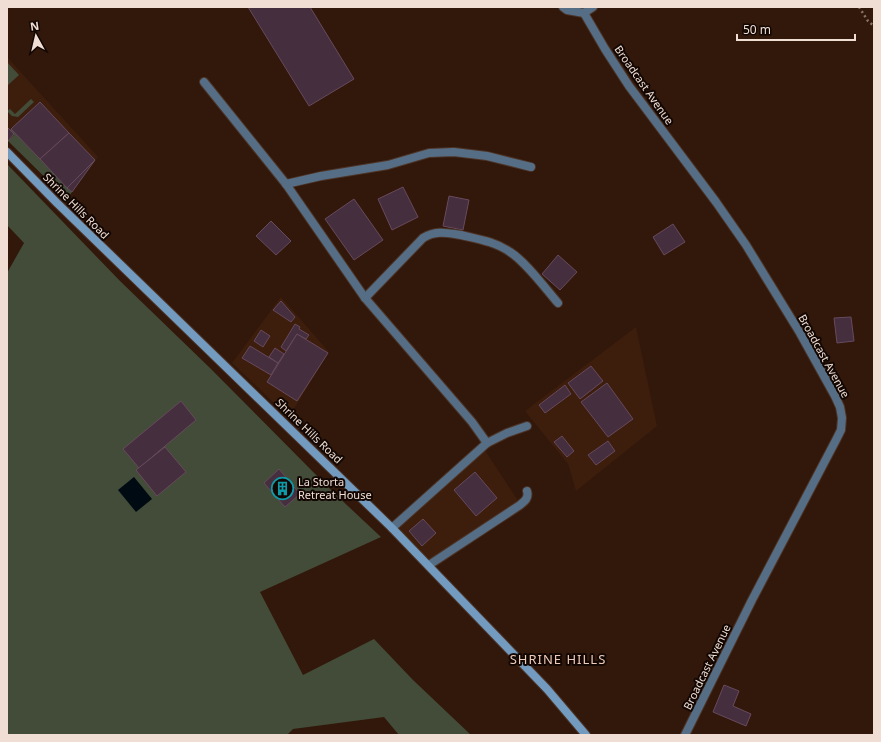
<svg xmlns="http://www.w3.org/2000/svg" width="881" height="742" font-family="'Noto Sans',sans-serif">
<rect width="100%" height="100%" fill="#32180b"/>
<g fill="#3d1d0c">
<path d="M7 57 98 157 67 199 7 140Z"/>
<path d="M281 297 329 352 289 417 232 363Z"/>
<path d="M636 327 657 426 576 491 568 464 525 411Z"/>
<path d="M484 449 519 502 430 562 396 528Z"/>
</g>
<g fill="#424c38">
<path d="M7 62 19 75 7 86Z"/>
<path d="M31 99 34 102 18 117 12 116 7 111 10 109 15 114Z"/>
<path d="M11 129 72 192 67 199 8 141 14 135 10 130Z"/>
<path d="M7 164 120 281 210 368 334 493 381 537 260 592 303 675 374 639 412 679 471 735H399L384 717 293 729 287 735H7V273L24 243 7 225Z"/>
</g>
<path fill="#000a12" d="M134 477 152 499 136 512 118 490Z"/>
<g fill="#452e3d" stroke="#674a5d">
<path d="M248 7H310L354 79 309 106Z"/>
<path d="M40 102 69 133 40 159 11 129Z"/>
<path d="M7 127 14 134 8 141 7 140Z"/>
<path d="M69 133 95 160 67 188 40 159Z"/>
<path d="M95 160 72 192 67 188Z"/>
<path d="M403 187 418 217 392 230 378 199Z"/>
<path d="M449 196 469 200 463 230 443 226Z"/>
<path d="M354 199 383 240 354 260 325 219Z"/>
<path d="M271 221 291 241 276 255 256 236Z"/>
<path d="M673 224 685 242 664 255 653 237Z"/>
<path d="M558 255 577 272 560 290 542 274Z"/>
<path d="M281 301 295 317 291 322 273 310Z"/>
<path d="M851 317 854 341 837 343 834 318Z"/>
<path d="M295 324 300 327 299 329 309 335 306 339 297 334 286 351 281 347Z"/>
<path d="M261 330 270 336 263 347 254 341Z"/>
<path d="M297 334 328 353 297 401 267 382Z"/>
<path d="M250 346 278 363 271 375 242 358Z"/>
<path d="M275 348 284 354 278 363 269 357Z"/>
<path d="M591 366 603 381 580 399 568 383Z"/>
<path d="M607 383 633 419 608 437 581 402Z"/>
<path d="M565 385 571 394 545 413 539 405Z"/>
<path d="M181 401 196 420 139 468 123 449Z"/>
<path d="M562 436 574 451 567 457 554 442Z"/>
<path d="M608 441 615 451 596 465 588 455Z"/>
<path d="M165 447 186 472 157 496 136 470Z"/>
<path d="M279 469 300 494 285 507 264 483Z"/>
<path d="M475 472 497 498 476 516 454 490Z"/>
<path d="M423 519 436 533 422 546 409 531Z"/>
<path d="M724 685 739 691 733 706 751 714 746 726 713 712Z"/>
</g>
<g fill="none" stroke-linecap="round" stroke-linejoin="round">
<defs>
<g id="lane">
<path d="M487 443 507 433 527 426"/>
<path d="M429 565 520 505C525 501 529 498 527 491"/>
</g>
<g id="street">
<path d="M563 7 567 10 584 13 593 7"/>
<path d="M584 13 605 49 629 86 716 202 746 245 800 333 835 396 840 407 842 418 841 430 836 440 752 600 685 735"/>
<path d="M204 82 286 184 365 298 472 422 487 443 392 528"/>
<path d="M286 184 321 176 388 165 429 153 454 152 487 156 531 167"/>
<path d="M365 298 423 238C436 230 447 233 461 235 478 239 496 242 510 252 526 262 545 288 558 303"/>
</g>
<path id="secondary" d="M7 152 57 203 392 528 547 689 586 735"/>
</defs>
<use href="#lane" stroke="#4d3427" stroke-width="10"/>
<use href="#street" stroke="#4d3427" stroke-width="10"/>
<use href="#secondary" stroke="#4d3427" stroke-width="10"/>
<path stroke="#8c766b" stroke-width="2.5" stroke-dasharray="2 3" stroke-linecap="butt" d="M859 7 868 21 874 26"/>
<use href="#lane" stroke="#566e85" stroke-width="8"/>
<use href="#street" stroke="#566e85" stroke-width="8"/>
<use href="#secondary" stroke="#739abf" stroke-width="8"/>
</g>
<defs>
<symbol id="building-ring" viewBox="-11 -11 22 22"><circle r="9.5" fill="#120703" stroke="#0f9aa8" stroke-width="1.5"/><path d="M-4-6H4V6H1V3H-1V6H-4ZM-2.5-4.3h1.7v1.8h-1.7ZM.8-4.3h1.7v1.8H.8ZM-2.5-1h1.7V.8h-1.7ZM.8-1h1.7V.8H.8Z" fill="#0f9aa8"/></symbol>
</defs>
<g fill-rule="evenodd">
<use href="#building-ring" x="270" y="476" width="25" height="25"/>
</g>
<g text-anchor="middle" stroke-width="4" stroke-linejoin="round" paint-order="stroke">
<g font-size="11" fill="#f0ded5" stroke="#120703">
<text transform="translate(644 85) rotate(55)" y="4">Broadcast Avenue</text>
<text transform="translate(76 206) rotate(45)" y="4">Shrine Hills Road</text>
<text transform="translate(824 356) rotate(61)" y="4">Broadcast Avenue</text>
<text transform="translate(309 431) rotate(44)" y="4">Shrine Hills Road</text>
<text transform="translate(707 667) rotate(-64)" y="4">Broadcast Avenue</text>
</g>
<g font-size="11" fill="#f0ded5" stroke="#120703" text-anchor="start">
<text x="298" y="486">La Storta<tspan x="298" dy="13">Retreat House</tspan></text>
</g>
<g font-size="13" letter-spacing="1" fill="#efcbba" stroke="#120703">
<text x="558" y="664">SHRINE HILLS</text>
</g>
</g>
<rect width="881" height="742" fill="none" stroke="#f0ded5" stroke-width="16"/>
<g transform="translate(36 36) rotate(352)" stroke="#120703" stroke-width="3" paint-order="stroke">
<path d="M0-3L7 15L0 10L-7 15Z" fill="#f0ded5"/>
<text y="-6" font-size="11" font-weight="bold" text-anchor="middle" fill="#f0ded5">N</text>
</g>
<path d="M737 34v6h118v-6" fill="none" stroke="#f0ded5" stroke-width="2"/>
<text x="743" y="34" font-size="12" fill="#f0ded5" stroke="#120703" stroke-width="3" paint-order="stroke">50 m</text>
</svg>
